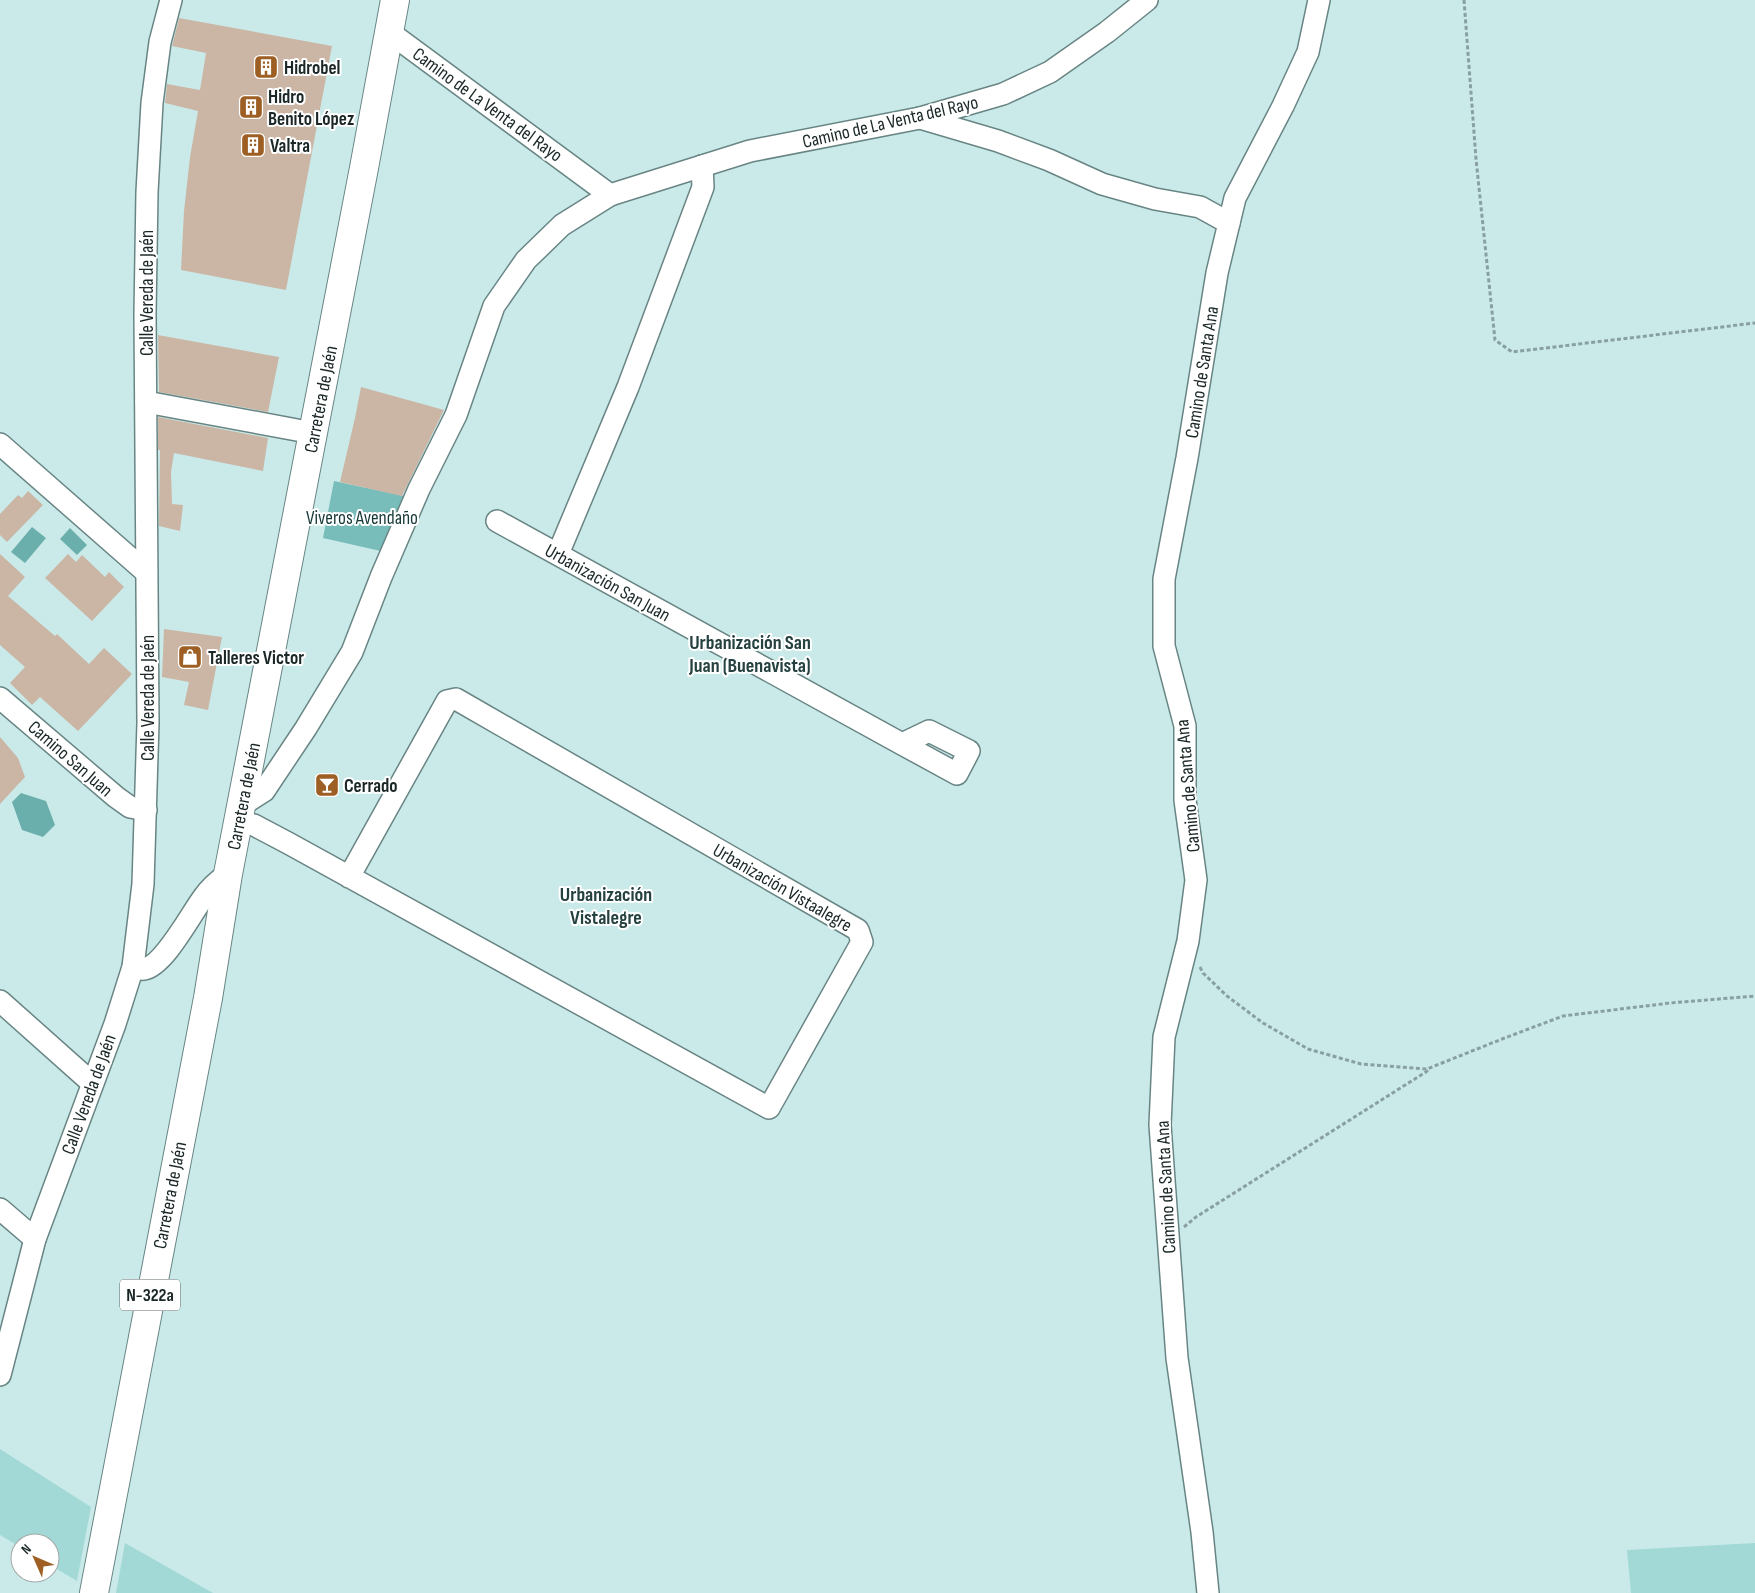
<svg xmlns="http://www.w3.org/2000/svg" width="1755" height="1593" font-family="'Sofia Sans Condensed',sans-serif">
<rect width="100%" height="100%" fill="#caeae9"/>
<g fill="#a2d9d6">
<path d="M0 1449 91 1507 77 1581 50 1565V1543H20V1547L0 1535Z"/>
<path d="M125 1543 213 1593H116Z"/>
<path d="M1755 1543V1593H1631L1627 1550Z"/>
</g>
<path fill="#78bdba" d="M334 481 409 497 385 552 323 538Z"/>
<g fill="#6bafad">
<path d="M32 527 46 538 25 563 11 552Z"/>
<path d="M70 528 87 545 77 555 60 539Z"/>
<path d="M21 793 46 801 55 825 43 837 22 830 12 802Z"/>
</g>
<g fill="#cbb6a5">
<path d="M179 18 332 46 286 290 181 270 184 211 190 157 198 111 165 103 167 84 200 90 206 53 172 46Z"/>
<path d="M158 335 279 357 268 412 159 392Z"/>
<path d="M361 387 444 410 402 496 340 482 355 418Z"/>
<path d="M158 417 268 438 263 471 174 453 171 472 172 504 183 505 180 531 159 526 160 450H158Z"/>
<path d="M28 491 43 505 7 542 0 535V514L18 495 22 498Z"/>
<path d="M0 554 25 577 8 596 55 636 57 634 89 664 104 648 132 674 78 731 40 697 32 705 10 683 25 667 0 645Z"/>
<path d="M68 554 76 562 82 555 105 577 109 572 124 587 92 621 45 578Z"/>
<path d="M164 629 222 637 208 710 184 705 189 682 162 677Z"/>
<path d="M0 737 18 758 25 777 0 804Z"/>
</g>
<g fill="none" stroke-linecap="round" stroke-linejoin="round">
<defs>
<g id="minor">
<path d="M389 32 610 195 750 151 920 118 1003 94 1050 72 1107 32 1147 0"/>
<path d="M920 118 998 141 1049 160 1102 184 1155 199 1200 207 1229 223"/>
<path d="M146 402 313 433"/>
<path d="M0 444 146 572"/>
<path d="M497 521 902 744 957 774 969 751 929 731 902 744"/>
<path d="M558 554 628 387 703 187 702 166"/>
<path d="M0 698 116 797 130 807 146 810"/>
<path d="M242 805 264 791 306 728 352 652 381 577 419 489 456 415 494 306 526 260 562 225 610 195"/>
<path d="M238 822 254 825 288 843 769 1108 862 942 858 930 456 699 447 701 349 877"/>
<path d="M133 967C136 968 141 970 144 969 164 966 191 914 203 898 210 888 219 880 228 874"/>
<path d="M0 1001 92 1083"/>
<path d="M0 1209 35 1239"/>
<path d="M0 1375 35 1239 115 1024 133 967 143 884 148 723 145 314 147 192 152 103 160 42 171 0"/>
<path d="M1208 1593 1202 1532 1177 1358 1160 1125 1164 1037 1188 941 1196 880 1185 800V726L1164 646V579L1187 458 1217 273 1235 198 1283 106 1308 52 1319 0"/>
</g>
<path id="highway" d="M94 1593 208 998 228 874 364 168 395 0"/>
</defs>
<use href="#minor" stroke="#688584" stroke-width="24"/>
<use href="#highway" stroke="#688584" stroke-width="30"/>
<g stroke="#88a09f" stroke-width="3" stroke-dasharray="4 2.5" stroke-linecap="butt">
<path d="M1464 0 1476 159 1495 340 1512 352 1755 323"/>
<path d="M1200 967 1203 973 1227 996 1263 1023 1308 1049 1361 1064 1427 1069 1502 1039 1563 1016 1670 1003 1755 996"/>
<path d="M1184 1227 1196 1217 1429 1070"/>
</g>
<use href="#minor" stroke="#fff" stroke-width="21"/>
<use href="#highway" stroke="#fff" stroke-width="28"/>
</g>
<defs>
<symbol id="building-square" viewBox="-11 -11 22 22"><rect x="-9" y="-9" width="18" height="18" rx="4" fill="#9d5f24" stroke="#fff"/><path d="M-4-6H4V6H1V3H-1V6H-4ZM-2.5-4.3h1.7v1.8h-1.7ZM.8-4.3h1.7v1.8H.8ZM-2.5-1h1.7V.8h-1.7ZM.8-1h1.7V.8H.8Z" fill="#fff"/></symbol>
<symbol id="shop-square" viewBox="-11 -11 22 22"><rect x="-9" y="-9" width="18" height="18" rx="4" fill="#9d5f24" stroke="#fff"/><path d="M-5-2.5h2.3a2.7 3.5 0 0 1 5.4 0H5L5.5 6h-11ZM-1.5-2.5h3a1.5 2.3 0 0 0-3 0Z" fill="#fff"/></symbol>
<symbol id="bar-square" viewBox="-11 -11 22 22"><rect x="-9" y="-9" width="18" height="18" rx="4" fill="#9d5f24" stroke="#fff"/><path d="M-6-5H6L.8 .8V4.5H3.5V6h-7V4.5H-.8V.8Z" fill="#fff"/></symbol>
</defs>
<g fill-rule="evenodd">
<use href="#building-square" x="252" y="53" width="28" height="28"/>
<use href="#building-square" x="237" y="93" width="28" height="28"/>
<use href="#building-square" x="239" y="131" width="28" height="28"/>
<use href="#shop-square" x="176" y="643" width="28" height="28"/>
<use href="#bar-square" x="313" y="771" width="28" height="28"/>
</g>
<g text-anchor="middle" stroke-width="4" stroke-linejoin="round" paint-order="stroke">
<rect fill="#fff" stroke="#5f6868" stroke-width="1" x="120" y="1279.5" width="60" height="31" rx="4"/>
<g font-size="18" font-weight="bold" fill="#1b2727">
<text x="150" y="1301">N-322a</text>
</g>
<g font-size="19" font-weight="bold" fill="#1b2727" stroke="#fff" text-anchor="start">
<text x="284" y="74">Hidrobel</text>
<text x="268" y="103">Hidro<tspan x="268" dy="22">Benito López</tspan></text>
<text x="270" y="152">Valtra</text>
<text x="208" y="664">Talleres Victor</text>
<text x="344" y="792">Cerrado</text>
</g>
<g font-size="19" fill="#1b2727" stroke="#fff">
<text transform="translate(488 104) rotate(36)" y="7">Camino de La Venta del Rayo</text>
<text transform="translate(890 121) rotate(-13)" y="7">Camino de La Venta del Rayo</text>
<text transform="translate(146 293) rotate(-90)" y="7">Calle Vereda de Jaén</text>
<text transform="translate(1201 372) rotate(-81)" y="7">Camino de Santa Ana</text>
<text transform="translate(320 399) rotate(-79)" y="7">Carretera de Jaén</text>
<text transform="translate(608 582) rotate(29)" y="7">Urbanización San Juan</text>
<text transform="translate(147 698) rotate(-90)" y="7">Calle Vereda de Jaén</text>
<text transform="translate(71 758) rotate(41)" y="7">Camino San Juan</text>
<text transform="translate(1187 786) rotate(-95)" y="7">Camino de Santa Ana</text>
<text transform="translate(243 796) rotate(-79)" y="7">Carretera de Jaén</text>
<text transform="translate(783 887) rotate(30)" y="7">Urbanización Vistaalegre</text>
<text transform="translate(88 1094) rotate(-70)" y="7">Calle Vereda de Jaén</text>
<text transform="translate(1165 1187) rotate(-93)" y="7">Camino de Santa Ana</text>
<text transform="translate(169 1195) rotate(-79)" y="7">Carretera de Jaén</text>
</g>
<g font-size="19" fill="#163938" stroke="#fff">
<text x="362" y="524">Viveros Avendaño</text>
</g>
<g font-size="20" font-weight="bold" fill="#254140" stroke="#fff">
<text x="750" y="649">Urbanización San<tspan x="750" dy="23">Juan (Buenavista)</tspan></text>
<text x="606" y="901">Urbanización<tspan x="606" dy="23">Vistalegre</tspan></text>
</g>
</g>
<g transform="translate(35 1558) rotate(315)"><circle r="24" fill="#ffffff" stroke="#a4a9a9"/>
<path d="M0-4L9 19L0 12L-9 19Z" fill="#9d5f24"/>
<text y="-8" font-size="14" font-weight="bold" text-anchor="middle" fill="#1b2727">N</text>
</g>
</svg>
